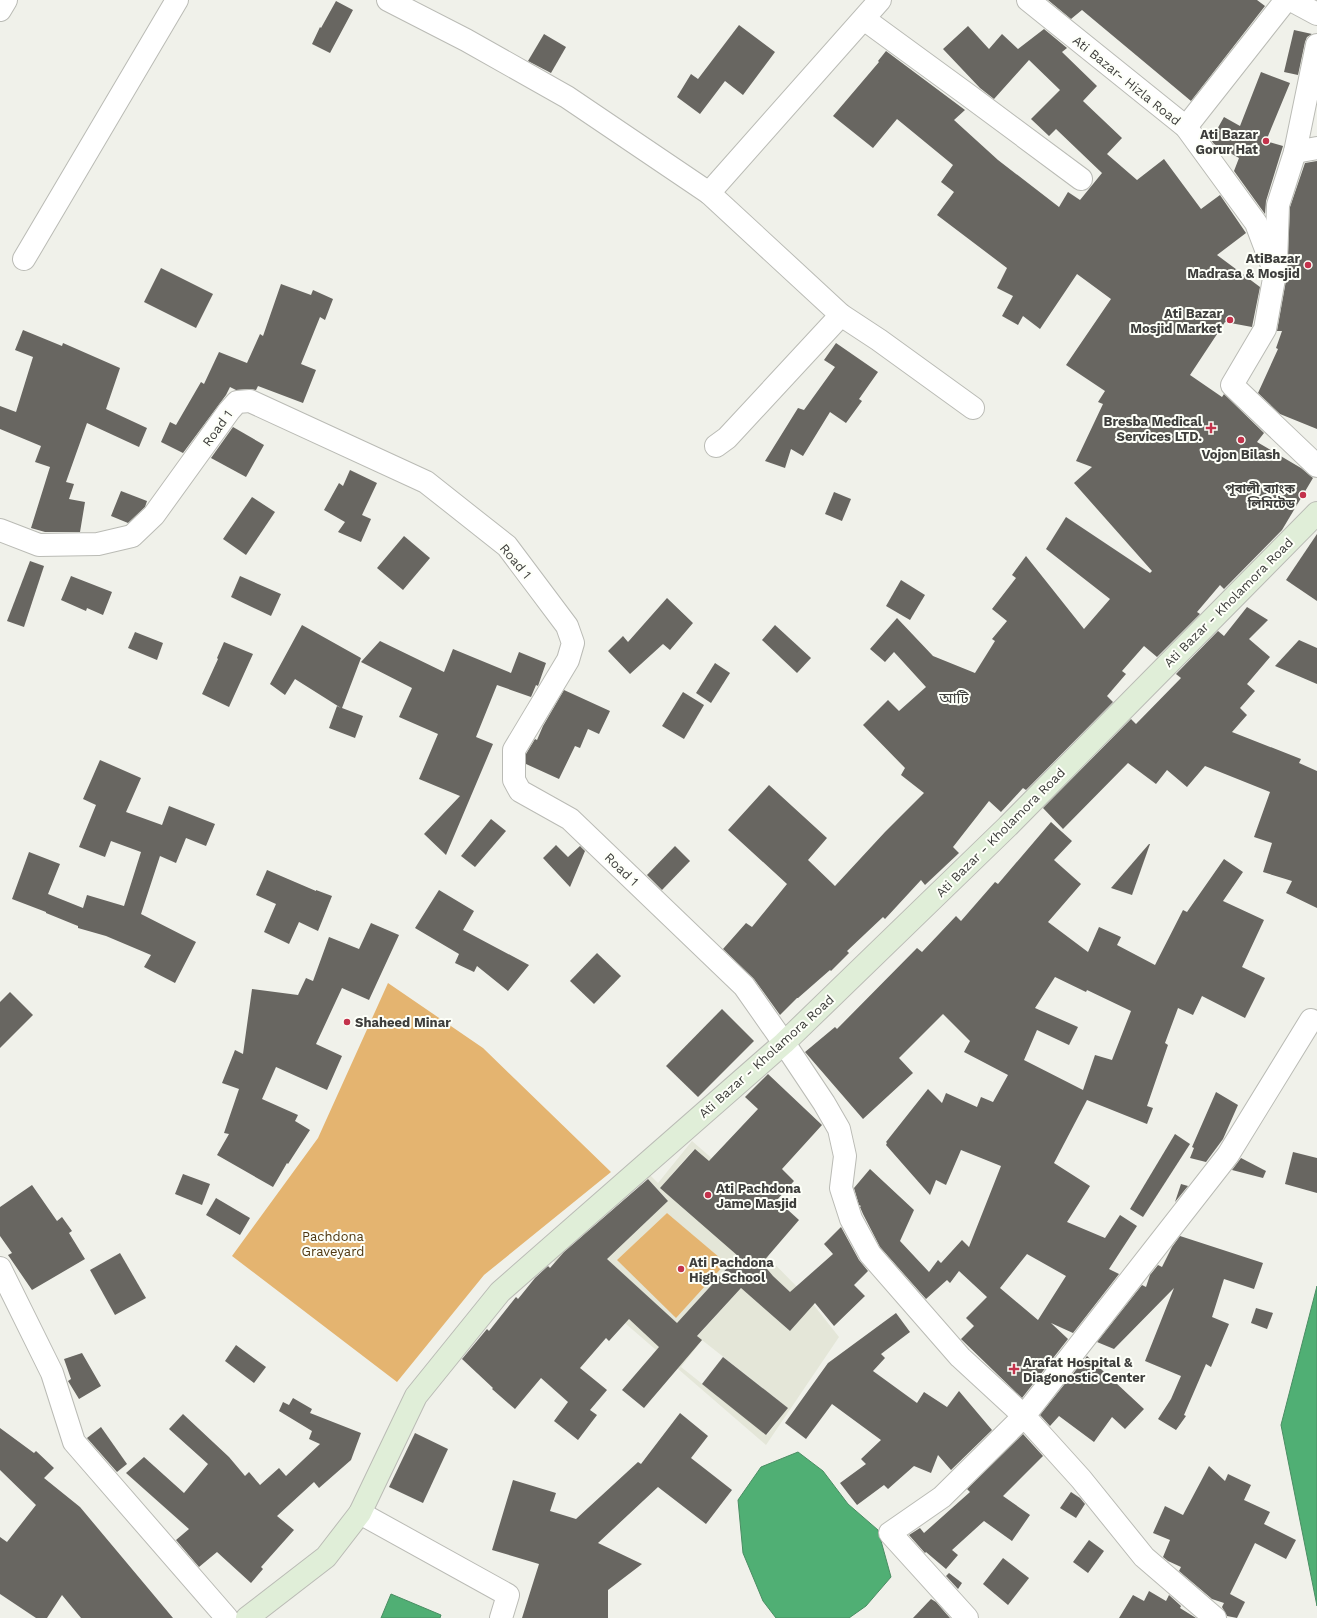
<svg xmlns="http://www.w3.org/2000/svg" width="1317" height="1618" font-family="'Work Sans','Noto Sans Bengali',sans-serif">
<rect width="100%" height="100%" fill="#f0f1ea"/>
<path fill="#e4e6d8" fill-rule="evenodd" d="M692 1141 770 1209 747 1236 809 1299 839 1337 766 1445 552 1260 646 1171 658 1183ZM694 1149 756 1202 660 1188ZM645 1175 668 1201 612 1254 588 1229ZM667 1213 725 1263 617 1260ZM580 1235 677 1323 743 1250 761 1266 675 1361 561 1256ZM766 1271 809 1309 790 1331 747 1293ZM702 1340 788 1408 767 1435 681 1367Z"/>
<g fill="#e4b470">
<path d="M388 983 483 1048 611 1172 484 1275 397 1382 232 1256 318 1138Z"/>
<path d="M667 1213 726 1263 676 1318 617 1260Z"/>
</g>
<g fill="#50af74" stroke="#4a8d63">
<path d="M1317 1286V1606L1281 1425Z"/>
<path d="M798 1452 823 1471 848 1504 878 1530 891 1577 866 1606 849 1618H776L763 1601 743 1553 738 1500 761 1467Z"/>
<path d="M391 1594 441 1615 440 1618H381Z"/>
</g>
<g fill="#686661" fill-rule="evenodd">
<path d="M1048 0H1257L1265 6 1191 101 1082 10 1071 19Z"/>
<path d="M336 1 353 10 330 53 312 44 320 27 321 28Z"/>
<path d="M739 25 775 52 743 95 725 81 700 114 677 97 691 74 698 79Z"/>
<path d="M968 26 989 49 1002 34 1018 49 1044 29 1067 48 1062 52 1097 86 1083 101 1122 138 1107 154 1137 180 1164 159 1201 209 1220 195 1246 233 1217 255 1260 287 1252 327 1225 322 1190 375 1222 397 1224 394 1264 433 1257 442 1301 468 1313 478 1282 530 1224 589 1220 585 1197 612 1200 614 1157 657 1144 646 1122 671 1126 674 1107 696 1113 702 1026 790 1023 788 1001 812 989 801 953 847 959 853 925 885 921 880 885 919 883 917 847 951 849 953 831 971 830 970 798 998H797L780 1015 754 979 723 949 746 923 752 927 787 884 728 830 769 785 827 838 808 860 835 886 885 832 924 793 901 775 905 768 863 725 888 700 899 711 926 687 894 652 885 662 870 649 897 618 933 656 975 673 995 641 992 639 1007 621 992 609 1016 578 1012 575 1026 556 1084 629 1110 599 1046 549 1066 517 1150 573 1152 571 1074 483 1092 467 1076 461 1103 404 1098 402 1105 391 1066 365 1111 299 1077 274 1040 329 1023 316 1018 325 1002 316 1013 296 997 288 1007 268 937 215 954 192 941 182 953 165 897 119 873 148 833 116 879 62 878 61 886 51 965 110 954 120 998 160 1059 207 1068 192 1080 200 1102 173 1056 129 1049 136 1031 119 1060 90 1029 60 994 99 980 88 943 49Z"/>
<path d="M1294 30 1312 34 1307 37 1305 42 1298 75 1284 72Z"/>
<path d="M544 34 566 47 551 73 528 61Z"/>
<path d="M1261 72 1290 83 1266 141 1283 146 1266 201 1265 214 1234 171 1239 158 1214 144 1211 140 1224 117 1240 126Z"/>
<path d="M1317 161V429L1280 414 1258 393 1278 349 1276 348 1282 331H1277L1287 275 1290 207 1305 163Z"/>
<path d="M161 268 213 294 196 328 144 302Z"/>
<path d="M281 284 311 295 313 290 333 299 325 320 320 317 301 364 316 370 303 403 258 386 256 390 249 389 236 390 230 387 226 395 183 453 161 442 170 422 176 425 201 382 204 384 219 352 247 363 260 334 263 336Z"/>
<path d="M23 330 62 346 63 343 120 368 106 409 147 428 139 447 87 423 66 482 74 484 69 499 85 502 80 532H45L31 528 50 467 35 462 41 446 0 429V406L16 412 33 357 15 350Z"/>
<path d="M836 343 878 372 859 399 862 401 846 423 830 412 803 456 791 449 785 468 765 461 798 408 804 410 835 367 824 360Z"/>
<path d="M233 427 264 445 246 477 211 458Z"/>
<path d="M350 470 377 483 362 515 371 519 361 542 338 532 345 522 324 510 339 483 343 486Z"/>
<path d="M121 491 147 501 145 507 128 523 111 516Z"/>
<path d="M834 492 851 499 842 521 825 514Z"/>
<path d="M252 497 275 512 246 555 223 539Z"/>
<path d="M1317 534V601L1286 580Z"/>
<path d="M404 536 430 558 403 590 377 568Z"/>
<path d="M30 561 44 566 24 627 7 621Z"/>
<path d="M71 576 112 592 103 615 87 608 86 611 61 600Z"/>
<path d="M240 576 281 594 271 616 231 597Z"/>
<path d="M901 580 925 595 910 620 886 606Z"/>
<path d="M667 598 693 623 670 650 663 644 630 674 608 651 623 636 628 642Z"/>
<path d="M1247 607 1268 620 1249 639 1270 657 1247 684 1255 691 1240 708 1247 715 1232 732 1301 759 1299 763 1317 771V908L1286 893 1292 881 1263 872 1272 843 1254 837 1270 792 1205 766 1187 787 1167 770 1156 784 1128 763 1063 829 1043 808 1131 719 1136 724 1181 678 1176 674 1218 631 1224 636Z"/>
<path d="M302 625 361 658 342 708 363 716 355 738 329 728 337 706 341 708 295 679 285 695 270 684Z"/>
<path d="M775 625 811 658 797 673 762 640Z"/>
<path d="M135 632 163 643 157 660 128 648Z"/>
<path d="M1299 640 1317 648V684L1275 666Z"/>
<path d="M380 641 444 672 453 649 511 673 519 652 546 663 538 686 536 685 531 697 497 685 476 737 493 744 446 855 424 834 460 796 419 779 438 734 399 717 412 688 361 662Z"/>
<path d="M224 642 253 654 229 707 202 694 218 659 217 658Z"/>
<path d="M715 663 730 673 711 703 696 693Z"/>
<path d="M564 690 610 711 599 734 588 729 580 748 575 746 559 779 526 764V754L535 739 537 740 543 726Z"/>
<path d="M683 692 704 705 684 739 662 726Z"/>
<path d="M100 760 141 778 126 812 162 825 169 806 215 824 206 846 186 838 176 863 160 856 141 914 196 942 175 983 144 967 151 955 106 936 78 928V926L46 913V912L12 899 29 852 60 864 48 894 83 908 87 895 124 906 141 852 111 841 105 857 79 847 96 805 83 799Z"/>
<path d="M491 819 506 831 475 867 461 856Z"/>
<path d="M1051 822 1072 841 1054 860 1081 884 1048 922 1088 952 1099 927 1121 937 1117 945 1155 965 1183 910 1187 912 1224 859 1243 872 1223 901 1264 920 1242 967 1265 978 1245 1018 1202 996 1193 1015 1178 1008 1165 1043 1168 1045 1147 1106 1153 1108 1147 1124 1087 1100 1054 1163 1090 1186 1067 1222 1105 1238 1120 1215 1137 1226 1109 1269 1119 1274 1073 1333 1051 1323 1068 1339 1022 1398 961 1339 974 1326 966 1318 987 1297 959 1271 950 1283 947 1280 926 1299 880 1247 863 1214 860 1207 861 1206 859 1205 854 1188 870 1169 914 1210 900 1241 929 1272 938 1260 941 1263 962 1240 969 1247 1001 1166 961 1150 946 1185 936 1180 930 1195 886 1145 887 1143 886 1142 928 1089 942 1103 946 1093 977 1107 981 1097 993 1102 1008 1075 964 1052 970 1041 943 1014 899 1058 913 1073 863 1119 805 1052 835 1027 837 1029 917 948 922 952 956 916 961 921 995 882 998 884ZM1055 977 1086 992 1087 990 1131 1011 1112 1060 1095 1055 1083 1090 1024 1060 1037 1030 1069 1045 1078 1027 1035 1008ZM1027 1254 1066 1276 1038 1320 1000 1288Z"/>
<path d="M1149 844H1150L1132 895 1111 888Z"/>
<path d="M556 845 568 857 580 846 585 851 570 887 543 858Z"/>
<path d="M675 846 690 861 662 890 647 875Z"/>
<path d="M267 870 316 891V890L332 896 318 931 299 922 289 944 264 932 276 904 256 895Z"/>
<path d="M439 890 474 911 463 930 529 965 508 991 477 966 474 972 455 963 459 954 415 928Z"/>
<path d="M371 923 399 935 369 1000 342 988 316 1044 342 1056 327 1090 276 1067 262 1099 298 1115 295 1121 310 1130 288 1164 287 1163 273 1187 217 1155 229 1134 224 1133 239 1089 222 1083 235 1050 243 1054 252 989 298 995 306 978 313 981 329 937 359 949Z"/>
<path d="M597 953 621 976 594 1004 570 981Z"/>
<path d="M10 992 33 1015 0 1048V1002Z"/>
<path d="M722 1009 754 1041 698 1097 666 1066Z"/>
<path d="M768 1074 822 1125 782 1169 794 1181 777 1200 799 1220 762 1263 773 1276 790 1292 833 1254 824 1244 841 1227 859 1260 868 1271 854 1285 865 1296 834 1326 815 1303 790 1331 741 1288 697 1336 702 1340 644 1408 622 1390 659 1347 629 1319 609 1341 606 1338 580 1368 607 1390 590 1410 597 1415 578 1440 554 1421 568 1402 541 1378 515 1409 492 1389 493 1388 462 1359 487 1329 489 1331 516 1297 518 1299 535 1278 548 1266 550 1268 564 1252 648 1179 668 1201 607 1259 677 1323 738 1256 660 1188 695 1149 709 1161 758 1109 745 1097Z"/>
<path d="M1216 1092 1238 1105 1223 1139 1206 1162 1190 1158 1194 1148 1192 1147Z"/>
<path d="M1175 1134 1190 1144 1143 1217 1130 1209Z"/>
<path d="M1293 1152 1317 1158V1193L1285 1184Z"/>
<path d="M1241 1158 1266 1171 1263 1178 1232 1170Z"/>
<path d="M183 1174 210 1184 202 1205 175 1194Z"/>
<path d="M1181 1184 1188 1186 1175 1202Z"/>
<path d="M32 1185 57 1221 62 1217 72 1231 69 1233 85 1259 32 1290 8 1255 12 1253 0 1236V1207Z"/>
<path d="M216 1198 250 1218 240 1235 206 1215Z"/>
<path d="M1180 1236 1263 1263 1254 1289 1224 1279 1212 1317 1229 1324 1211 1367 1206 1364 1184 1415 1186 1416 1176 1430 1158 1419 1171 1399 1181 1376 1145 1361 1174 1288 1114 1349 1097 1342 1142 1285 1146 1287 1150 1275 1158 1265 1162 1267 1172 1247Z"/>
<path d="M120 1253 146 1298 115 1315 90 1270Z"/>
<path d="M1256 1308 1273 1313 1267 1329 1251 1323Z"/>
<path d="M896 1313 910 1332 881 1354 885 1358 873 1371 917 1403 924 1392 947 1407 959 1391 992 1430 951 1470 938 1455 931 1473 914 1466 888 1489 884 1485 857 1505 840 1483 866 1464 861 1459 881 1440 832 1404 806 1439 785 1423 828 1363Z"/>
<path d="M236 1345 266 1367 254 1383 225 1361Z"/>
<path d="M82 1353 101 1386 79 1399 68 1381 71 1379 64 1359Z"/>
<path d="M1087 1356 1144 1409 1125 1429 1112 1417 1094 1442 1059 1416 1050 1426 1040 1415Z"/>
<path d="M723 1357 788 1408 766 1435 702 1384Z"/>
<path d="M293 1398 312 1409 310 1413 361 1433 351 1460 319 1488 314 1482 277 1516 294 1530 261 1567 263 1569 251 1583 217 1552 199 1567 176 1540 189 1529 126 1473 144 1457 184 1493 208 1464 169 1429 183 1414 229 1457 245 1476 249 1472 260 1485 279 1468 286 1476 320 1444 309 1439 312 1431 279 1411 283 1402 289 1405Z"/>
<path d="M680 1413 708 1436 691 1458 732 1490 706 1524 658 1487 598 1543 642 1564 608 1590V1618H522L539 1564 492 1550 513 1480 556 1493 550 1511 576 1519 638 1462 641 1464Z"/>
<path d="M101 1427 127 1464 117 1472 87 1438Z"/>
<path d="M0 1428 34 1453 36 1451 54 1468 44 1478 80 1507 173 1618H81L62 1595 47 1618H36L0 1594V1537L7 1542 36 1505 0 1470Z"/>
<path d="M415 1433 448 1449 423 1503 389 1487Z"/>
<path d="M1023 1434 1043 1456 1003 1496 1030 1515 1012 1541 984 1521 952 1550 958 1555 946 1569 926 1552 925 1553 909 1535 920 1528 924 1533 970 1492 967 1489Z"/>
<path d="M1209 1466 1225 1481 1228 1474 1251 1485 1244 1500 1270 1512 1264 1524 1296 1540 1286 1559 1255 1543 1230 1594 1245 1602 1237 1618 1227 1616 1222 1607 1224 1603 1212 1599 1179 1571 1181 1567 1168 1561 1163 1557 1170 1540 1153 1533 1165 1506 1183 1515Z"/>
<path d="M1071 1492 1080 1498 1085 1504 1076 1518 1060 1508Z"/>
<path d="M1089 1540 1104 1551 1088 1573 1073 1562Z"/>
<path d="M1003 1558 1029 1578 1008 1605 983 1584Z"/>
<path d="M949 1573 962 1583 958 1589 946 1576Z"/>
<path d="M1149 1591 1166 1601 1169 1595 1181 1606 1180 1608 1196 1618H1119L1133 1595 1144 1601Z"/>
<path d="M931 1599 936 1602 950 1618H913Z"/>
</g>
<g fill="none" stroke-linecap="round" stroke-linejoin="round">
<defs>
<g id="street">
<path d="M388 0 466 40 567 97 709 193"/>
<path d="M880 0 709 193 841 315 879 340 973 408"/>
<path d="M1028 0 1186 127 1256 223 1275 273 1265 329 1232 385 1317 466"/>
<path d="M1291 0 1317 14"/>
<path d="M0 10 6 0"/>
<path d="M864 19 968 95 1081 179"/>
<path d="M1186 127 1286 0"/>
<path d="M1295 152 1317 148"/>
<path d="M24 259 177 0"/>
<path d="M1276 263 1278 205 1295 152 1317 45"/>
<path d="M716 446 727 438 841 315"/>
<path d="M0 530 39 545 98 544 132 536 154 515 229 411 237 402 250 401 426 482 507 546 567 626 573 643 568 660 514 750V780L520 791 570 819 744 986 784 1043 824 1103 839 1129 845 1156 841 1188 851 1219 870 1254 960 1357 1024 1416 1228 1155 1311 1020"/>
<path d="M0 1268 52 1373 74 1442 227 1618"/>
<path d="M360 1513 508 1595 501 1618"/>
<path d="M967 1618 890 1533 942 1497 1024 1416 1081 1479 1144 1557 1215 1618"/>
</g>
<path id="secondary" d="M247 1618 326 1557 360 1513 416 1396 500 1292 784 1043 1008 826 1317 513"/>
</defs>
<use href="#street" stroke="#babbb5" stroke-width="24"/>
<use href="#secondary" stroke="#babbb5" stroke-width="24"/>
<use href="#street" stroke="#fff" stroke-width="22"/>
<use href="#secondary" stroke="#e0eed8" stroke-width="22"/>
</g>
<g fill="#c3334c" stroke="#fdfff8" stroke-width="1.5">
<circle cx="1266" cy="141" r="4"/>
<circle cx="1308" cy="265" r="4"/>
<circle cx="1230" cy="320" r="4"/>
<path d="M1209 422h4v4h4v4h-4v4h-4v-4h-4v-4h4z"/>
<circle cx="1241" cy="440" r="4"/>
<circle cx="1303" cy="495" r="4"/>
<circle cx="347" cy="1022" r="4"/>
<circle cx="708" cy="1195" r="4"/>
<circle cx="681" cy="1269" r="4"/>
<path d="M1012 1363h4v4h4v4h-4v4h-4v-4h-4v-4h4z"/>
</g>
<g text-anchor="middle" stroke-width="4" stroke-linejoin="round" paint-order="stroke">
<g font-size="13" fill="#3d3d3b" stroke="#fdfff8">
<text transform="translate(1127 80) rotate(39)" y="5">Ati Bazar- Hizla Road</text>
<text transform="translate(217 428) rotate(-54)" y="5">Road 1</text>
<text transform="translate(516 561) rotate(50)" y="5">Road 1</text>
<text transform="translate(1228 602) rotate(-45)" y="5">Ati Bazar - Kholamora Road</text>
<text transform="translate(1000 832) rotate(-45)" y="5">Ati Bazar - Kholamora Road</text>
<text transform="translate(622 869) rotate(44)" y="5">Road 1</text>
<text transform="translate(766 1056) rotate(-42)" y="5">Ati Bazar - Kholamora Road</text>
</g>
<g font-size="13" font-weight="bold" fill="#3d3d3b" stroke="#fdfff8" text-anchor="end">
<text x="1258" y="139">Ati Bazar<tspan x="1258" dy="15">Gorur Hat</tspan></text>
<text x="1300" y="263">AtiBazar<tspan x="1300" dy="15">Madrasa &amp; Mosjid</tspan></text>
<text x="1222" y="318">Ati Bazar<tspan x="1222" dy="15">Mosjid Market</tspan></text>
<text x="1202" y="426">Bresba Medical<tspan x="1202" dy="15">Services LTD.</tspan></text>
<text x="1241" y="459" text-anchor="middle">Vojon Bilash</text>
<text x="1295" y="493">পূবালী ব্যাংক<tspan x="1295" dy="15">লিমিটেড</tspan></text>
<text x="355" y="1027" text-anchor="start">Shaheed Minar</text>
<text x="716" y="1193" text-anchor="start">Ati Pachdona<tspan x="716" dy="15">Jame Masjid</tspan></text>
<text x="689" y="1267" text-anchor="start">Ati Pachdona<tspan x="689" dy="15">High School</tspan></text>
<text x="1023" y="1367" text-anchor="start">Arafat Hospital &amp;<tspan x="1023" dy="15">Diagonostic Center</tspan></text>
</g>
<g font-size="13" fill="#503812" stroke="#fdfff8">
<text x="333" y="1241">Pachdona<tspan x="333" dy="15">Graveyard</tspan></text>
</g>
<g font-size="15" fill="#3d3d3b" stroke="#fdfff8">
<text x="954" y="703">আটি</text>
</g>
</g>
</svg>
